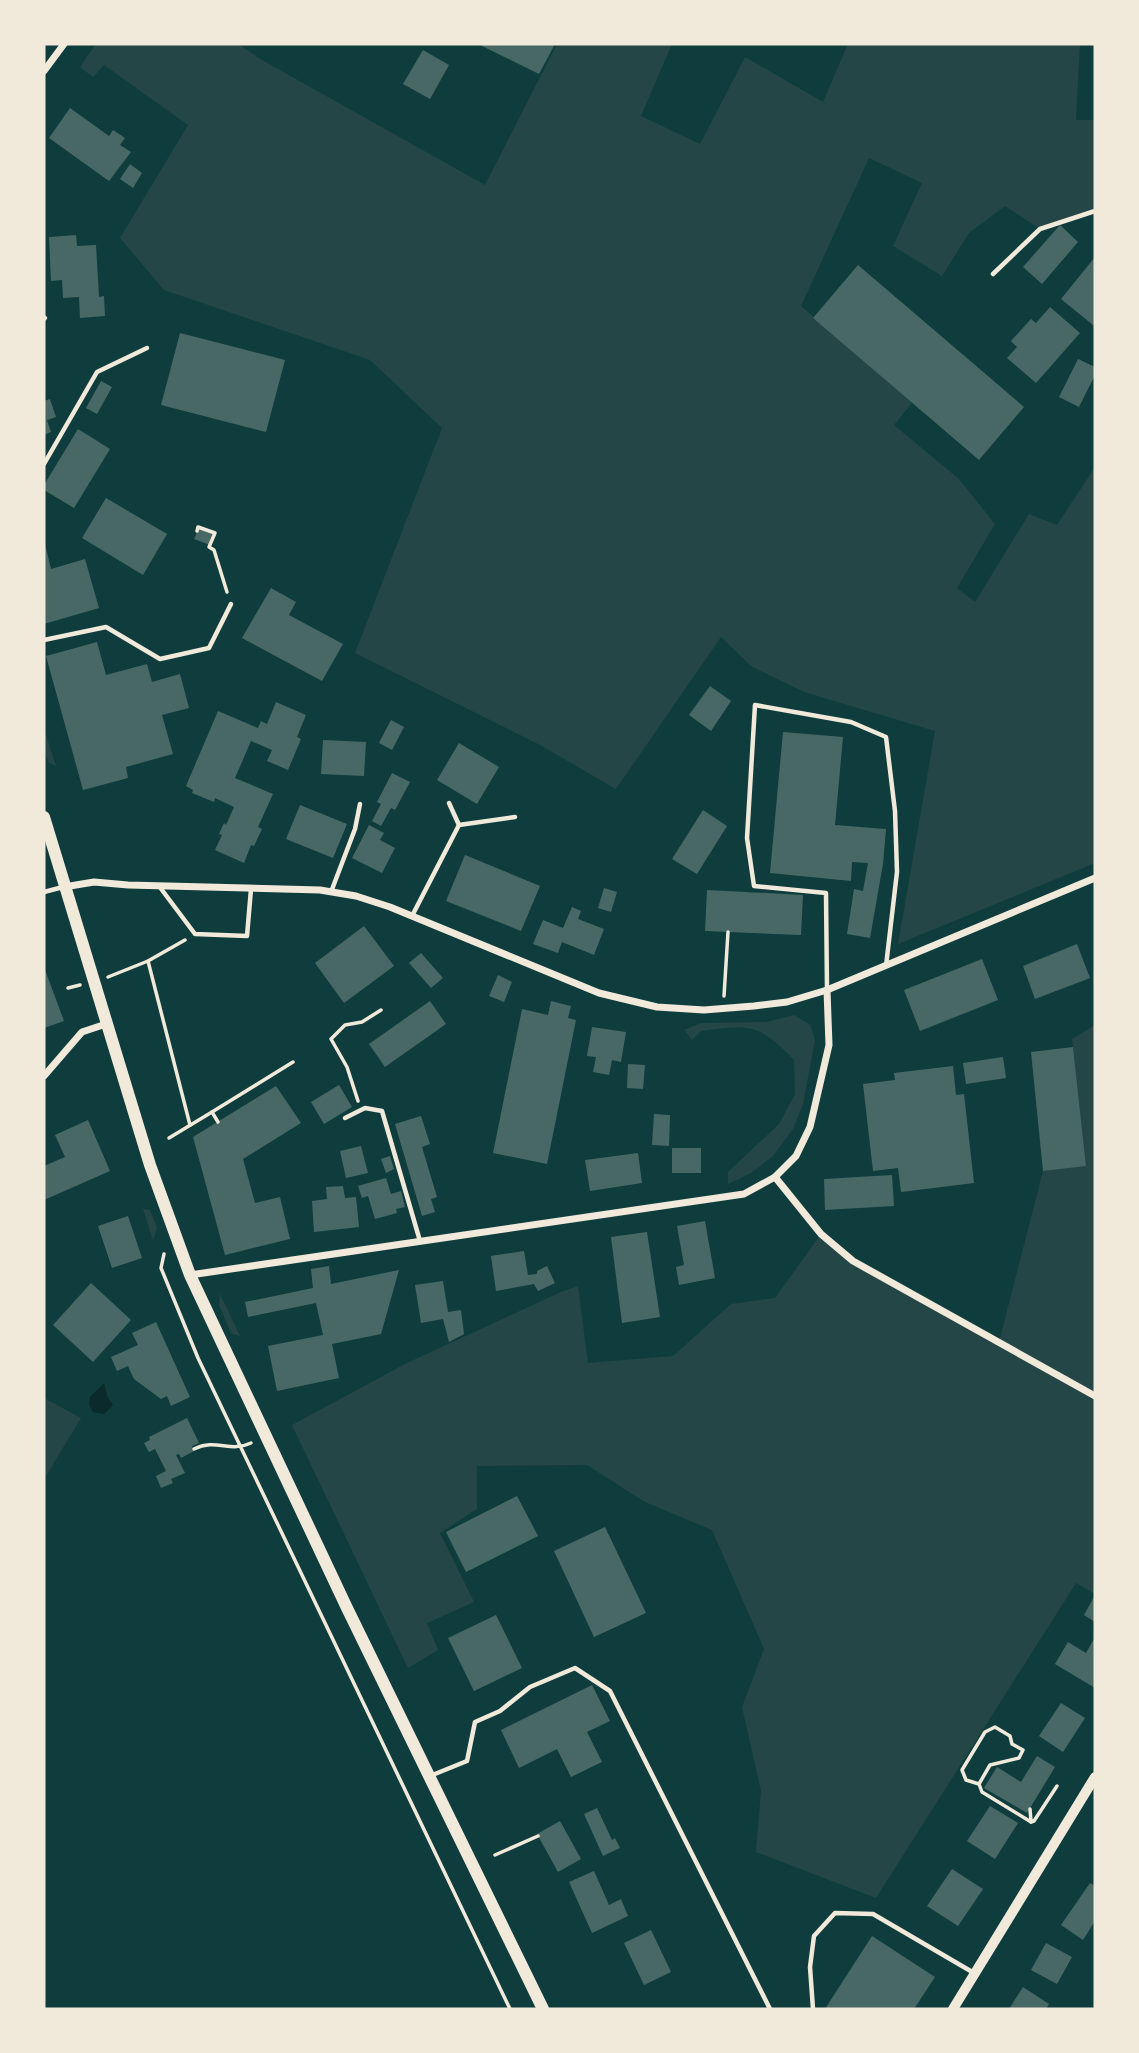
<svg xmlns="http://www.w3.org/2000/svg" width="1139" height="2053" font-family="'Noto Serif',serif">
<rect width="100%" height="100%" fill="#0f3d3e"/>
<g fill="#244646">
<path d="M96 44H238L262 60 485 185 557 44H672L641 116 700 144 745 57 823 102 848 44H1080L1076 120H1095V211L1040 229 1005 206 969 233 942 276 893 246 922 183 869 158 801 306 912 403 894 425 959 479 995 524 957 588 975 602 1029 514 1057 525 1095 467V863L898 944 935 731 804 692 751 666 721 637 616 789 540 745 355 653 442 428 370 360 164 290 120 238 188 125 104 65 93 77 80 67Z"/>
<path d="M44 728V729L56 766 49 763 44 751Z"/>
<path d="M794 1015 810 1025 815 1040 803 1104 793 1129 773 1156 751 1173 728 1184V1172L779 1124 795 1094 794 1060C758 1023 751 1025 701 1031L692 1040 684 1030 701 1023 766 1022Z"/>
<path d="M1095 1025V1594L1076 1583 876 1898 756 1852 761 1791 742 1707 764 1649 712 1530 645 1502 587 1465 477 1466V1509L440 1533 474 1602 427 1623 438 1650 408 1668 292 1425 405 1364 561 1292 578 1286 588 1363 673 1356 731 1304 775 1298 821 1234 853 1261 999 1342 1043 1171 1086 1165 1072 1039Z"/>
<path d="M143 1209 150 1210 157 1228 153 1240Z"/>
<path d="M220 1294 240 1336 231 1333 219 1305Z"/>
<path d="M44 1398 81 1418 44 1479Z"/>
</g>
<path fill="#0a2a2b" d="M104 1383 108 1398 113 1405 104 1414 93 1412 89 1405 90 1397Z"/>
<g fill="#486865">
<path d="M478 44H555L539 74Z"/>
<path d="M423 50 449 65 430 99 403 84Z"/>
<path d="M70 108 109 136 113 130 125 138 120 145 131 152 109 181 49 138Z"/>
<path d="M130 164 142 173 133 188 120 179Z"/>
<path d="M1060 225 1078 242 1042 284 1023 267Z"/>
<path d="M76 235 77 246 96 245 99 297 104 296 105 316 80 318 79 297 63 298 62 280 51 281 49 237Z"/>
<path d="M1095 257V323L1093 325 1061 299Z"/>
<path d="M858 265 1024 407 979 460 813 318Z"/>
<path d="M1050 307 1080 333 1036 383 1007 358 1017 347 1011 341 1031 319 1036 323Z"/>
<path d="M180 333 285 360 266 432 161 405Z"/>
<path d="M1078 359 1095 367V375L1079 407 1059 397Z"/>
<path d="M101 381 112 387 97 414 86 408Z"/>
<path d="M50 399 56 417 47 420 51 432 44 435V401Z"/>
<path d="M78 429 110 449 74 508 44 490V485Z"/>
<path d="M106 498 167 534 143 575 82 538Z"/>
<path d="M199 528 214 533 210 545 194 539Z"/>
<path d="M45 544 51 569 85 559 99 608 44 624Z"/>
<path d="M271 588 296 602 289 615 343 644 322 681 242 638Z"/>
<path d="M97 642 106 675 147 664 152 682 180 674 189 708 162 715 173 754 126 767 128 778 83 790 46 656Z"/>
<path d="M710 686 731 701 711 731 689 715Z"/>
<path d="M276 702 306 715 297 737 301 739 288 770 267 761 272 750 251 741 235 778 273 794 258 827 262 829 254 846 251 845 244 863 215 850 222 835 219 834 224 823 226 825 234 807 215 798 214 802 192 793 193 790 186 786 218 711 258 728 261 721 267 724Z"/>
<path d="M391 720 404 727 392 750 379 743Z"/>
<path d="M783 732 843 737 835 825 886 829 883 864 870 938 847 934 854 889 863 891 868 863 852 862 851 881 770 873Z"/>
<path d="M323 740 366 742 364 776 321 774Z"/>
<path d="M459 743 499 767 477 804 437 780Z"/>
<path d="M392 773 410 782 395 810 391 808 381 826 372 821 381 804 377 802Z"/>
<path d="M300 805 347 824 333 858 286 839Z"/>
<path d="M703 810 727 826 697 874 672 859Z"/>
<path d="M369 825 384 833 380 840 395 848 382 873 352 858Z"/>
<path d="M465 855 540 886 521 931 446 901Z"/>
<path d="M604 888 617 892 611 912 598 908Z"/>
<path d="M707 890 803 895 801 935 705 931Z"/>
<path d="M572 907 581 911 578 919 604 929 594 955 562 942 558 953 533 944 543 920 563 928Z"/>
<path d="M364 926 394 966 344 1003 315 963Z"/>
<path d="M1077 944 1090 978 1035 999 1023 966Z"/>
<path d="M421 953 443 978 431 988 409 963Z"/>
<path d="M982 959 998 1000 920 1031 904 990Z"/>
<path d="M44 967 64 1021 44 1028Z"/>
<path d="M498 975 512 982 504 1002 489 996Z"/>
<path d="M430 1001 446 1024 385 1067 369 1044Z"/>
<path d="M551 1001 571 1006 568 1018 576 1020 547 1164 493 1153 522 1009 548 1015Z"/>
<path d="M592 1027 626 1032 621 1062 612 1060 609 1075 593 1072 596 1057 587 1056Z"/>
<path d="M1073 1047 1086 1166 1043 1171 1031 1052Z"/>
<path d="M1003 1057 1006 1078 966 1084 963 1063Z"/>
<path d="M628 1064 645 1065 643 1089 627 1088Z"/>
<path d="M953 1066 956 1095 964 1094 974 1183 901 1192 898 1168 873 1171 863 1084 895 1080 894 1073Z"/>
<path d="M339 1085 352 1107 324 1124 311 1102Z"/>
<path d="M276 1086 301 1123 243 1159 255 1203 280 1197 290 1239 225 1255 193 1137Z"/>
<path d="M654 1114 670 1115 669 1146 652 1145Z"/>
<path d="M421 1116 430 1144 422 1147 437 1197 431 1199 435 1212 422 1216 395 1124Z"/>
<path d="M88 1120 110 1171 44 1200V1166L65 1157 55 1135Z"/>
<path d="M361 1146 368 1173 346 1178 340 1151Z"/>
<rect x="672" y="1148" width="29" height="25"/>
<path d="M638 1153 642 1183 590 1191 585 1160Z"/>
<path d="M390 1156 394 1169 386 1173 381 1159Z"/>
<path d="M892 1175 894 1206 825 1210 824 1179Z"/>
<path d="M386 1178 391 1194 401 1191 405 1207 396 1209 397 1213 375 1219 368 1196 362 1198 358 1186Z"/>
<path d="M343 1186 345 1198 356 1197 359 1227 314 1232 312 1201 327 1199 326 1187Z"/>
<path d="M128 1216 142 1258 112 1268 98 1226Z"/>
<path d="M705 1221 715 1278 679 1285 676 1267 684 1265 677 1226Z"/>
<path d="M647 1232 660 1317 622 1323 611 1237Z"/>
<path d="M524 1251 528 1275 537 1274V1271L547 1266 555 1283 538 1291 534 1284 496 1291 491 1256Z"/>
<path d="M329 1266 331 1284 399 1270 381 1334 332 1344 339 1378 277 1391 268 1346 323 1335 316 1303 248 1317 245 1302 313 1288 311 1269Z"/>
<path d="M443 1281 448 1312 461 1310 464 1334 449 1342 443 1319 421 1323 415 1285Z"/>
<path d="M91 1283 131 1320 93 1362 53 1325Z"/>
<path d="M156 1322 190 1397 171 1406 167 1396 161 1399 134 1379 128 1366 117 1371 111 1357 138 1345 132 1333Z"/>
<path d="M187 1418 199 1443 192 1446 194 1451 181 1458 179 1454 176 1455 185 1473 171 1479 173 1483 161 1488 156 1476 166 1471 155 1449 149 1452 144 1443 150 1440 149 1437Z"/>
<path d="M517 1496 538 1536 466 1572 446 1532Z"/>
<path d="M605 1527 646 1613 594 1637 554 1551Z"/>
<path d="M1095 1595V1622L1084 1615Z"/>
<path d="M496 1615 522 1668 474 1691 448 1638Z"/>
<path d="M1095 1637V1688L1055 1664 1068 1642 1086 1653Z"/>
<path d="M592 1685 610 1721 587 1732 602 1762 571 1777 557 1749 519 1768 501 1730Z"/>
<path d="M1061 1703 1085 1718 1063 1752 1039 1736Z"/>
<path d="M1037 1756 1055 1767 1027 1813 984 1788 997 1767 1021 1782Z"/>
<path d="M990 1806 1018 1823 995 1859 967 1841Z"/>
<path d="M597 1808 612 1840 615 1838 620 1848 603 1856 584 1814Z"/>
<path d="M560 1821 581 1859 558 1872 537 1834Z"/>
<path d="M952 1869 983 1889 958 1926 927 1906Z"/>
<path d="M594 1871 609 1905 621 1899 628 1916 592 1933 569 1882Z"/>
<path d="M1090 1883 1095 1886V1921L1083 1940 1061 1925Z"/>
<path d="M651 1930 671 1972 644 1985 624 1943Z"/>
<path d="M872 1936 935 1977 914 2009H825Z"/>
<path d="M1046 1943 1072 1957 1057 1984 1031 1970Z"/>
<path d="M1023 1987 1049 2004 1046 2009H1009Z"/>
</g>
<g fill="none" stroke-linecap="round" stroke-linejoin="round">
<g stroke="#f1e9da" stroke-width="3.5">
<path d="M197 531 198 527 215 533 209 547 214 550 227 592"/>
<path d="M185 940 148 961 190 1125"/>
<path d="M108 977 148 961"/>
<path d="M68 988 80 985"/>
<path d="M724 996 728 932"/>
<path d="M358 1101 347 1067 331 1039 345 1025 362 1022 381 1010"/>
<path d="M212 1112 293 1062"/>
<path d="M169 1138 212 1112 218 1122"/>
<path d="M164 1254 161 1268 198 1358 510 2009"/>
<path d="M194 1449C216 1438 230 1453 251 1443"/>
<path d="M995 1727 1010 1736 1012 1744 1023 1750 1019 1758 990 1765 979 1784 966 1780 962 1770 985 1732Z"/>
<path d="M979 1784 982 1792 1031 1822"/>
<path d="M1030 1809 1031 1822 1034 1821 1057 1786"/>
<path d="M495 1855 538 1836"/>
</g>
<g stroke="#f1e9da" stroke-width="4.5">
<path d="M993 274 1040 229 1095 211"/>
<path d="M44 319 45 318"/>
<path d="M44 464 97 372 147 348"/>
<path d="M44 640 106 627 160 659 209 648 231 604"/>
<path d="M449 803 459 825"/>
<path d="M159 886 195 934 247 936 251 889"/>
<path d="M44 892 63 887"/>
<path d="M331 892 355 829 360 804"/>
<path d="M412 916 459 825 515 817"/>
<path d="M827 990 826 893 754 886 747 838 755 705 851 722 886 737 895 811 897 872 886 966"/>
<path d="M345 1118 365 1108 382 1111 420 1241"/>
<path d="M430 1776 467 1761 475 1722 500 1711 530 1687 575 1668 610 1691 770 2009"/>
<path d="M813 2009 810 1967 814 1936 835 1913 873 1914 974 1973"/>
</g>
<g stroke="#f1e9da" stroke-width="7">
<path d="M44 71 64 44"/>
<path d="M64 887 94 882 128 885 320 890 356 896 390 907 599 993 657 1007 704 1010 754 1006 787 1002 827 990 1095 878"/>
<path d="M44 1076 82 1032 106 1024"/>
<path d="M775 1177 821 1234 853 1261 1095 1396"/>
<path d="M190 1275 744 1194 775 1177 796 1156 810 1127 829 1045 827 990"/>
</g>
<path stroke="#f1e9da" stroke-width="10" d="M953 2009 1095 1777"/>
<path stroke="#f1e9da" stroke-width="12" d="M44 817 150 1165 190 1275 347 1608 543 2009"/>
</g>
<rect width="1139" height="2053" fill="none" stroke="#f1e9da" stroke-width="91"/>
</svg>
